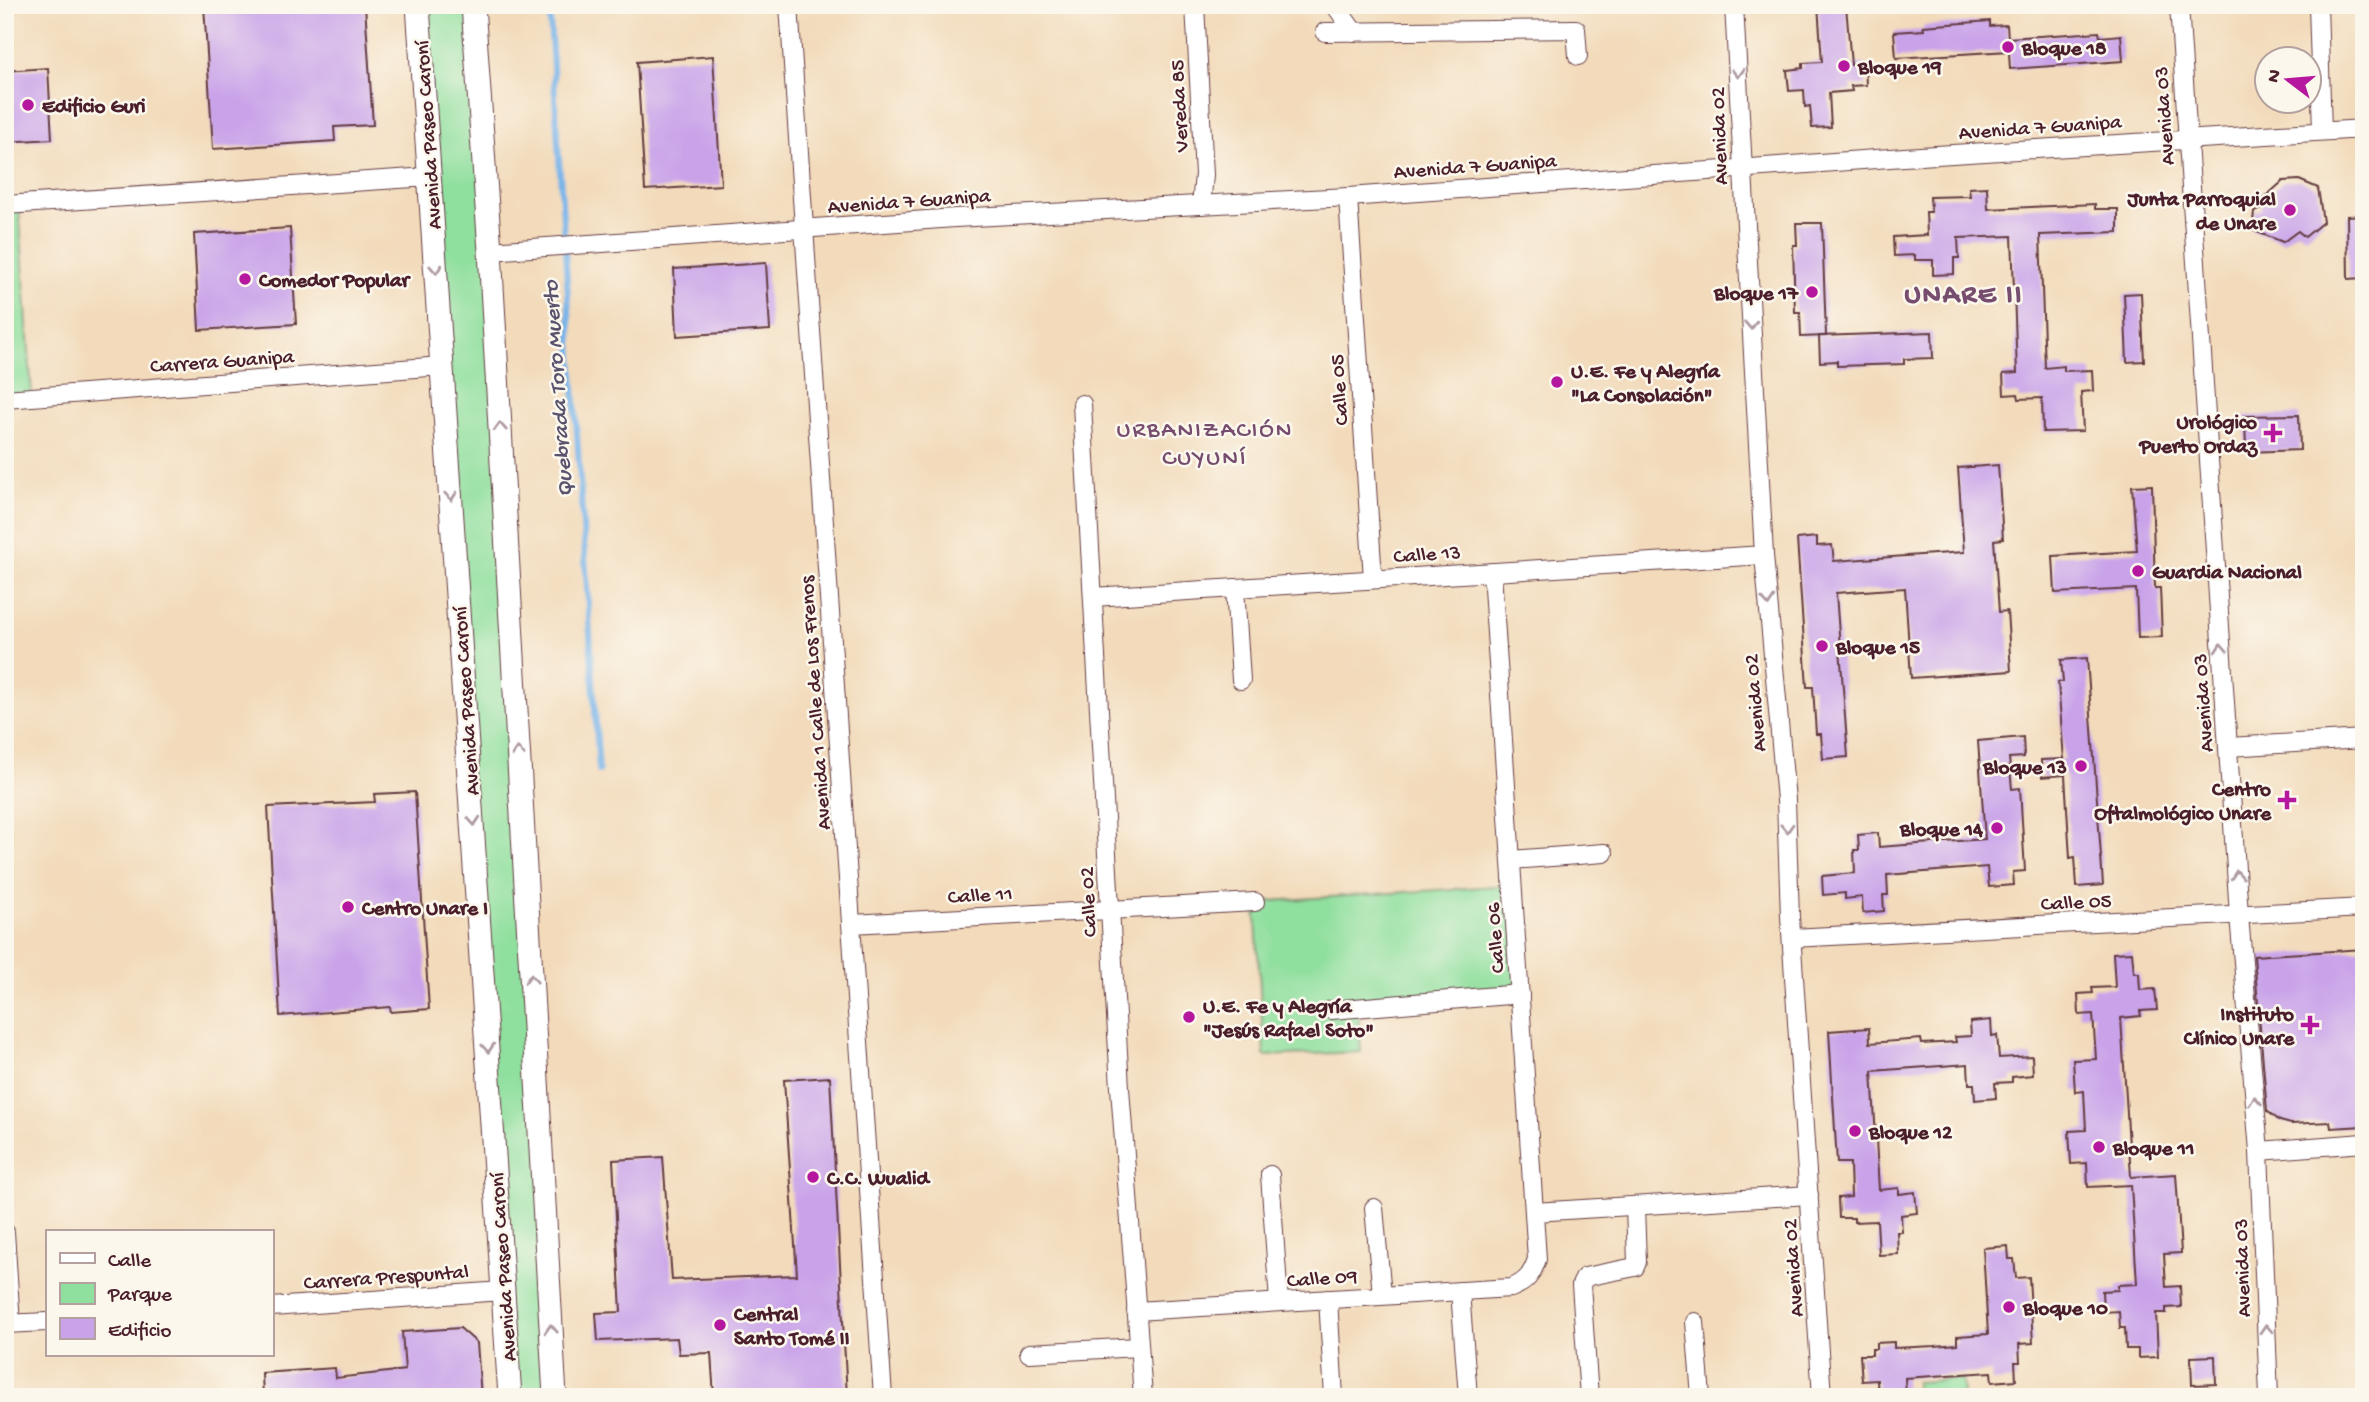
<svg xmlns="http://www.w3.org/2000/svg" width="2369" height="1402" font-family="'Gochi Hand',sans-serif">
<rect width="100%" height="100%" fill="#fbf7ec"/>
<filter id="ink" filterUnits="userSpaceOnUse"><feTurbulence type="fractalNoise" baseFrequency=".0143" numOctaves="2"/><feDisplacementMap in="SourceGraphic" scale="14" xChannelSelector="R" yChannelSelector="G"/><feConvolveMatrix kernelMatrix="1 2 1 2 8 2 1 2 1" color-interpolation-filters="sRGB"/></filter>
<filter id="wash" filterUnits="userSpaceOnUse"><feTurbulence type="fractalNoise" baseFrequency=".00686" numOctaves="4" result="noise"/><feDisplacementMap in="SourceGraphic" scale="28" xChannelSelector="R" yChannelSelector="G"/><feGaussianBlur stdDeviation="1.57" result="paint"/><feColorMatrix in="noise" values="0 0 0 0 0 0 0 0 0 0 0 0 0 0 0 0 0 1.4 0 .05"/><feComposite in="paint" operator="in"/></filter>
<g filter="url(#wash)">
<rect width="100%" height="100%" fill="#f2daba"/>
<g fill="#8fdf9e" stroke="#6c7f64" stroke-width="2">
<path d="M418 5H473L555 1397H510Z"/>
<path d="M19 204 32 397 5 399V205Z"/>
<path d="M1513 885 1520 994 1358 1007 1361 1052 1264 1056 1255 902Z"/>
<path d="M1962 1379 1963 1397H1915V1382Z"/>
</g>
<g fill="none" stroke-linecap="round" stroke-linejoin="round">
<path stroke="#77b4e9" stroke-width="6" d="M549 5 599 771"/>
</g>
<g id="blocks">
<g fill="#c9a3e9">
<path d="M204 5H365L373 125 334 127 335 141 213 149Z"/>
<path d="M1818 5H1846L1851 65 1865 64 1866 85 1851 86 1852 91 1829 93 1831 127 1812 128 1810 106 1805 107 1804 90 1789 91 1787 70 1803 68V63L1822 62Z"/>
<path d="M1990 21V26L2007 25 2009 51 1896 58 1894 32 1924 30 1923 26Z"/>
<path d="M2099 32 2100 37 2121 35 2123 61 2010 69 2008 38Z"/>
<path d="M713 56 721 185 645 190 637 62Z"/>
<path d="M48 68 52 139 5 142V71Z"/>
<path d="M2299 180 2318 188 2323 222 2305 237 2298 231 2283 242 2252 230 2254 212 2262 209V200L2283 181Z"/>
<path d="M1987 187 1988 209 2095 204V209H2118V232L2040 235 2045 368 2064 366V371L2092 370 2093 391 2081 392 2083 431 2043 432 2042 398 2019 399 2018 394 2004 395 2003 374 2017 373 2012 236 1958 238 1959 258H1954V274L1933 275V260H1915V255L1894 256 1893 237 1927 235 1926 212H1931L1930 197 1970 196 1969 188Z"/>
<path d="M2364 215V278L2348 279 2347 216Z"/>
<path d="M1796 223H1822L1826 336 1801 337 1800 312H1795L1793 245H1797Z"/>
<path d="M290 228 296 324 199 330 194 234Z"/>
<path d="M766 263 770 330 677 336 674 269Z"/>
<path d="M2141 293 2144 361 2127 362 2124 294Z"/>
<path d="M1932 332 1933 358 1904 359V364L1837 366V361L1820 362 1819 336Z"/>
<path d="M2299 415 2300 450 2246 452 2245 416Z"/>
<path d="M1998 465 2003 539 1994 540 1999 612 2007 611 2011 671 1911 678 1905 588 1836 593 1848 757 1823 759 1821 734H1816L1813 687H1807L1797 539 1817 537V546L1832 545 1834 561 1964 552 1958 468Z"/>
<path d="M2152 485 2155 588H2160L2162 637 2138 638 2136 589 2055 593 2053 556 2137 551 2132 486Z"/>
<path d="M2087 658 2103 885 2077 887 2075 857 2070 858 2065 775 2042 777 2041 760 2064 759 2058 682H2063L2061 660Z"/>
<path d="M2023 737 2024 757 2009 758 2012 789 2020 788 2025 871 2013 872 2014 885 1989 887 1987 867 1887 875 1888 895H1883L1884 911 1863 913 1862 897 1845 899V893L1823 895 1822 876 1855 873 1854 850H1859L1858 835 1878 833 1879 847 1985 839 1978 741Z"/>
<path d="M415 792 429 1009 391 1012 390 1007 280 1016 268 807 375 802 374 794Z"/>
<path d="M2364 949V1126L2331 1128 2330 1122 2291 1124 2280 1121 2267 1111 2254 956Z"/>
<path d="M2132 952 2134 973H2139L2140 990 2155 989 2157 1010 2140 1011 2141 1016 2121 1018 2131 1177 2176 1174 2181 1253 2164 1254 2166 1287 2180 1286 2181 1307 2166 1308V1313H2156L2158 1357 2138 1358V1349H2126L2125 1328H2120L2119 1311 2103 1312 2102 1291 2118 1290V1285L2137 1284 2131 1185 2088 1187 2087 1163 2071 1164 2069 1131 2086 1130 2084 1091 2075 1092 2073 1060 2096 1059 2093 1014 2079 1015 2078 994 2093 993 2092 988 2115 987 2113 953Z"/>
<path d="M1991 1020 1992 1036 1997 1035 1999 1058 2032 1056 2033 1075 2012 1077V1082L1995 1083 1996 1098 1975 1100 1974 1084H1969L1968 1064 1872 1071 1879 1190 1899 1188V1194L1915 1192 1917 1213 1901 1215 1902 1232H1897L1898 1254 1879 1255 1877 1221 1854 1222V1218H1839L1838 1198 1851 1197 1850 1163H1837L1829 1031 1869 1028 1870 1043 1921 1039 1922 1044 1956 1042 1955 1037 1971 1036 1970 1022Z"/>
<path d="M830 1077 847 1397H714L711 1353 679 1354 677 1338 598 1341 596 1313 621 1312 613 1160 663 1157 672 1280 797 1275 784 1080Z"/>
<path d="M2008 1246 2009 1259H2014L2016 1278 2029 1277 2033 1343 2019 1344 2020 1362H2015L2016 1380 1992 1382 1991 1372 1905 1378 1906 1397H1878L1877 1380 1862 1381 1860 1355H1872V1349H1876V1343L1894 1342V1348L1935 1346 1957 1344V1336L1988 1334 1983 1248Z"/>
<path d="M460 1328 477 1343 481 1397H263L262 1373 335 1368 336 1378 405 1370 402 1332Z"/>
<path d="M2215 1356 2216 1384 2192 1385 2191 1357Z"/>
</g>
</g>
</g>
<g filter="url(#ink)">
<use href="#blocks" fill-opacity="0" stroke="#633b40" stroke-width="2"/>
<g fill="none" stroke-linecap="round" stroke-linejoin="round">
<defs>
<g id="minor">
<path d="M789 5 883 1397"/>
<path d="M1195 5 1204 175 1201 205"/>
<path d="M1335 5 1354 32"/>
<path d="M1734 5 1764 555 1786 800 1790 917 1822 1397"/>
<path d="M2179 5 2239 915 2259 1151 2269 1397"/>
<path d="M2318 5 2322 131"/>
<path d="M1325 32 1576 29 1578 56"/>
<path d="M1348 197 1373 579"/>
<path d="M5 205 429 177"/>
<path d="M490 251 955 218 1348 197 1904 157 2364 129"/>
<path d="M5 399 442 366"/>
<path d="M1082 404 1120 1088 1143 1397"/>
<path d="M1235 588 1241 680"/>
<path d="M1093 597 1764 555"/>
<path d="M2228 747 2364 739"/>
<path d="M1511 860 1604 853"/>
<path d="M852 924 1255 902"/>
<path d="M1792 938 2364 908"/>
<path d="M1331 1010 1520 994"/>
<path d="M2259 1151 2364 1143"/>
<path d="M1270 1175 1279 1302"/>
<path d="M1374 1208 1382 1295"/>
<path d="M1534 1212 1809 1195"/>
<path d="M5 1232 11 1324"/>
<path d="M1460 1291 1468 1397"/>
<path d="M1328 1299 1334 1397"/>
<path d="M271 1307 503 1291"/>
<path d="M1136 1311 1511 1288C1527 1282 1532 1274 1537 1259L1492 572"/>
<path d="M1695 1322 1701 1397"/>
<path d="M5 1324 47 1322"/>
<path d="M1029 1353 1139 1347"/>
<path d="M1589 1397 1581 1285 1585 1277 1635 1267 1637 1262 1635 1207"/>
</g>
<g id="tertiary">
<path d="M418 5 510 1397"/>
<path d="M473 5 490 251 555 1397"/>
</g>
</defs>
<use href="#minor" stroke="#633b40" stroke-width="20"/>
<use href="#tertiary" stroke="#633b40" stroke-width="25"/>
<use href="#minor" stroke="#fff" stroke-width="18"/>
<use href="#tertiary" stroke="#fff" stroke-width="23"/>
</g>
<defs><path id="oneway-chevron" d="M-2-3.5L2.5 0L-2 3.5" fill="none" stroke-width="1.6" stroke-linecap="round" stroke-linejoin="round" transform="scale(1.75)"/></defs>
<g stroke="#ae9aa0">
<use href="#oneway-chevron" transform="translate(1738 73) rotate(88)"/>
<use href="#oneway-chevron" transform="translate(436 269) rotate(86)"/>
<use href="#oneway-chevron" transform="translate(1751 325) rotate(87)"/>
<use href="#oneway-chevron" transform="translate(500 427) rotate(-93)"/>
<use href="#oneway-chevron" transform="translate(451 496) rotate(86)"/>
<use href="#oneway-chevron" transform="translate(1768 601) rotate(86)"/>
<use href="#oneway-chevron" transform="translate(2221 648) rotate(-94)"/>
<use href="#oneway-chevron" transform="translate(518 752) rotate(-93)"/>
<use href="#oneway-chevron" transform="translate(474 821) rotate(86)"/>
<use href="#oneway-chevron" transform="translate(1787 828) rotate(88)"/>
<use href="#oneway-chevron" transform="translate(2237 875) rotate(-94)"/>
<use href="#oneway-chevron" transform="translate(531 979) rotate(-93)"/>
<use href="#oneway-chevron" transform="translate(488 1048) rotate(86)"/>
<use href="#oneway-chevron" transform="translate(2255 1101) rotate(-95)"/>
<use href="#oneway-chevron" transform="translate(551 1329) rotate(-93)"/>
<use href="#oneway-chevron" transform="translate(2266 1329) rotate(-93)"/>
</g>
</g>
<g fill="#b5179e" stroke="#fbf7ec" stroke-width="2.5">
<circle cx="2008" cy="47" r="7"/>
<circle cx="1844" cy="66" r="7"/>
<circle cx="28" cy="105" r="7"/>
<circle cx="2290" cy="210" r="7"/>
<circle cx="245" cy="279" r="7"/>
<circle cx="1812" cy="292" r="7"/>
<circle cx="1557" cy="382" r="7"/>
<path d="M2269.5 422.5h7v7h7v7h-7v7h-7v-7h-7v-7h7z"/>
<circle cx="2138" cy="571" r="7"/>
<circle cx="1822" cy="646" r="7"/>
<circle cx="2081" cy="766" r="7"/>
<path d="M2283.5 789.5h7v7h7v7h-7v7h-7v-7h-7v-7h7z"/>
<circle cx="1997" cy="828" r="7"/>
<circle cx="348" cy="907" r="7"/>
<circle cx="1189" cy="1017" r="7"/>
<path d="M2306.5 1014.5h7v7h7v7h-7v7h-7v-7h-7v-7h7z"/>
<circle cx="1855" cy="1131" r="7"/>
<circle cx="2099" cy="1147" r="7"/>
<circle cx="813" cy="1177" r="7"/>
<circle cx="2009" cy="1307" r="7"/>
<circle cx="720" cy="1325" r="7"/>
</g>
<g text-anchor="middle" stroke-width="5" stroke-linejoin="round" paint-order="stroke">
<g font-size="21" font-weight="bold" fill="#4a1f2b" stroke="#fbf7ec" text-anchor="start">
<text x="2022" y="54">Bloque 18</text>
<text x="1858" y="73">Bloque 19</text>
<text x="42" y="112">Edificio Guri</text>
<text x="2276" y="205" text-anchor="end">Junta Parroquial<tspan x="2276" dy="24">de Unare</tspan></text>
<text x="259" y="286">Comedor Popular</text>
<text x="1798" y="299" text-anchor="end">Bloque 17</text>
<text x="1571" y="377">U.E. Fe y Alegría<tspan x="1571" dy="24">"La Consolación"</tspan></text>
<text x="2257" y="428" text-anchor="end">Urológico<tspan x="2257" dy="24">Puerto Ordaz</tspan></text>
<text x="2152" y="578">Guardia Nacional</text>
<text x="1836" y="653">Bloque 15</text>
<text x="2067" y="773" text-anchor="end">Bloque 13</text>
<text x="2271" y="795" text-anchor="end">Centro<tspan x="2271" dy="24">Oftalmológico Unare</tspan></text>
<text x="1983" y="835" text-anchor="end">Bloque 14</text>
<text x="362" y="914">Centro Unare I</text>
<text x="1203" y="1012">U.E. Fe y Alegría<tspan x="1203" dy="24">"Jesús Rafael Soto"</tspan></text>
<text x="2294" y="1020" text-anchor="end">Instituto<tspan x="2294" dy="24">Clínico Unare</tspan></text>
<text x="1869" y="1138">Bloque 12</text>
<text x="2113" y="1154">Bloque 11</text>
<text x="827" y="1184">C.C. Wualid</text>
<text x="2023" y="1314">Bloque 10</text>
<text x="734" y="1320">Central<tspan x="734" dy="24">Santo Tomé II</tspan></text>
</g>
<g font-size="21" fill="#4a1f2b" stroke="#fbf7ec">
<text transform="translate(1178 106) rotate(-93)" y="7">Vereda 85</text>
<text transform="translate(2163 116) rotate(-94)" y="7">Avenida 03</text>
<text transform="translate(2040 126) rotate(-4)" y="7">Avenida 7 Guanipa</text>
<text transform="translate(427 135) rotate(-94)" y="7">Avenida Paseo Caroní</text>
<text transform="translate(1718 136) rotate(-92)" y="7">Avenida 02</text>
<text transform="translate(1475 165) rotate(-4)" y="7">Avenida 7 Guanipa</text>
<text transform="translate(909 200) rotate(-4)" y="7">Avenida 7 Guanipa</text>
<text transform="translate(222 360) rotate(-4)" y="7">Carrera Guanipa</text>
<text transform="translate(1338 390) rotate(-94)" y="7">Calle 05</text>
<text transform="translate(1427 553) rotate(-4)" y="7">Calle 13</text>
<text transform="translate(465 701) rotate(-94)" y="7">Avenida Paseo Caroní</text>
<text transform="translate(814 703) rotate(-94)" y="7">Avenida 1 Calle de Los Frenos</text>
<text transform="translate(1754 703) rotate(-95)" y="7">Avenida 02</text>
<text transform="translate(2202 703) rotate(-94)" y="7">Avenida 03</text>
<text transform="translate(980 894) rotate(-3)" y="7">Calle 11</text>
<text transform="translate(2076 901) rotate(-3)" y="7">Calle 05</text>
<text transform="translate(1087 902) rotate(-93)" y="7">Calle 02</text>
<text transform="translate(1494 938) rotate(-94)" y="7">Calle 06</text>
<text transform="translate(502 1267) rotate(-94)" y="7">Avenida Paseo Caroní</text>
<text transform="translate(1792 1268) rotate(-94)" y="7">Avenida 02</text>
<text transform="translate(2241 1268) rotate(-92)" y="7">Avenida 03</text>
<text transform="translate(386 1276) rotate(-4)" y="7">Carrera Prespuntal</text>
<text transform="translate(1322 1277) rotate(-4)" y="7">Calle 09</text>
</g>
<g font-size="23" font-style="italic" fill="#5a536e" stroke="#fbf7ec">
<text transform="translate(556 389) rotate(-94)" y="8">Quebrada Toro Muerto</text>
</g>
<g font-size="24" letter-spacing="2" fill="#764d6e" stroke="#fbf7ec">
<text x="1205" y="436">URBANIZACIÓN<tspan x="1205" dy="28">CUYUNÍ</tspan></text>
</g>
<g font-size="28" font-weight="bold" letter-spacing="2" fill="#764d6e" stroke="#fbf7ec">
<text x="1964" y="302">UNARE II</text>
</g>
</g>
<rect width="2369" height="1402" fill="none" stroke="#fbf7ec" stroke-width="28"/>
<rect x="46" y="1230" width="228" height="126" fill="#fbf7ec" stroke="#b4a19f" stroke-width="2"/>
<rect x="60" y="1253" width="35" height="10" fill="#ffffff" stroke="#b4a19f" stroke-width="2"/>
<text x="108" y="1266" font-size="21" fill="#4a1f2b">Calle</text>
<rect x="60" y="1283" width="35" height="21" fill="#8fdf9e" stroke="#b4a19f" stroke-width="2"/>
<text x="108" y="1300" font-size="21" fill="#4a1f2b">Parque</text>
<rect x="60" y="1318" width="35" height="21" fill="#c9a3e9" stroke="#b4a19f" stroke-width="2"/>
<text x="108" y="1336" font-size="21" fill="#4a1f2b">Edificio</text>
<g transform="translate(2288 80) rotate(286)"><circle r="33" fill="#fbf7ec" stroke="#b4a19f" stroke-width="2"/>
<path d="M0-5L12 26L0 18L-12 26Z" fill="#b5179e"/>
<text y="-10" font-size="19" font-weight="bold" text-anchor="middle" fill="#4a1f2b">N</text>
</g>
</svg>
